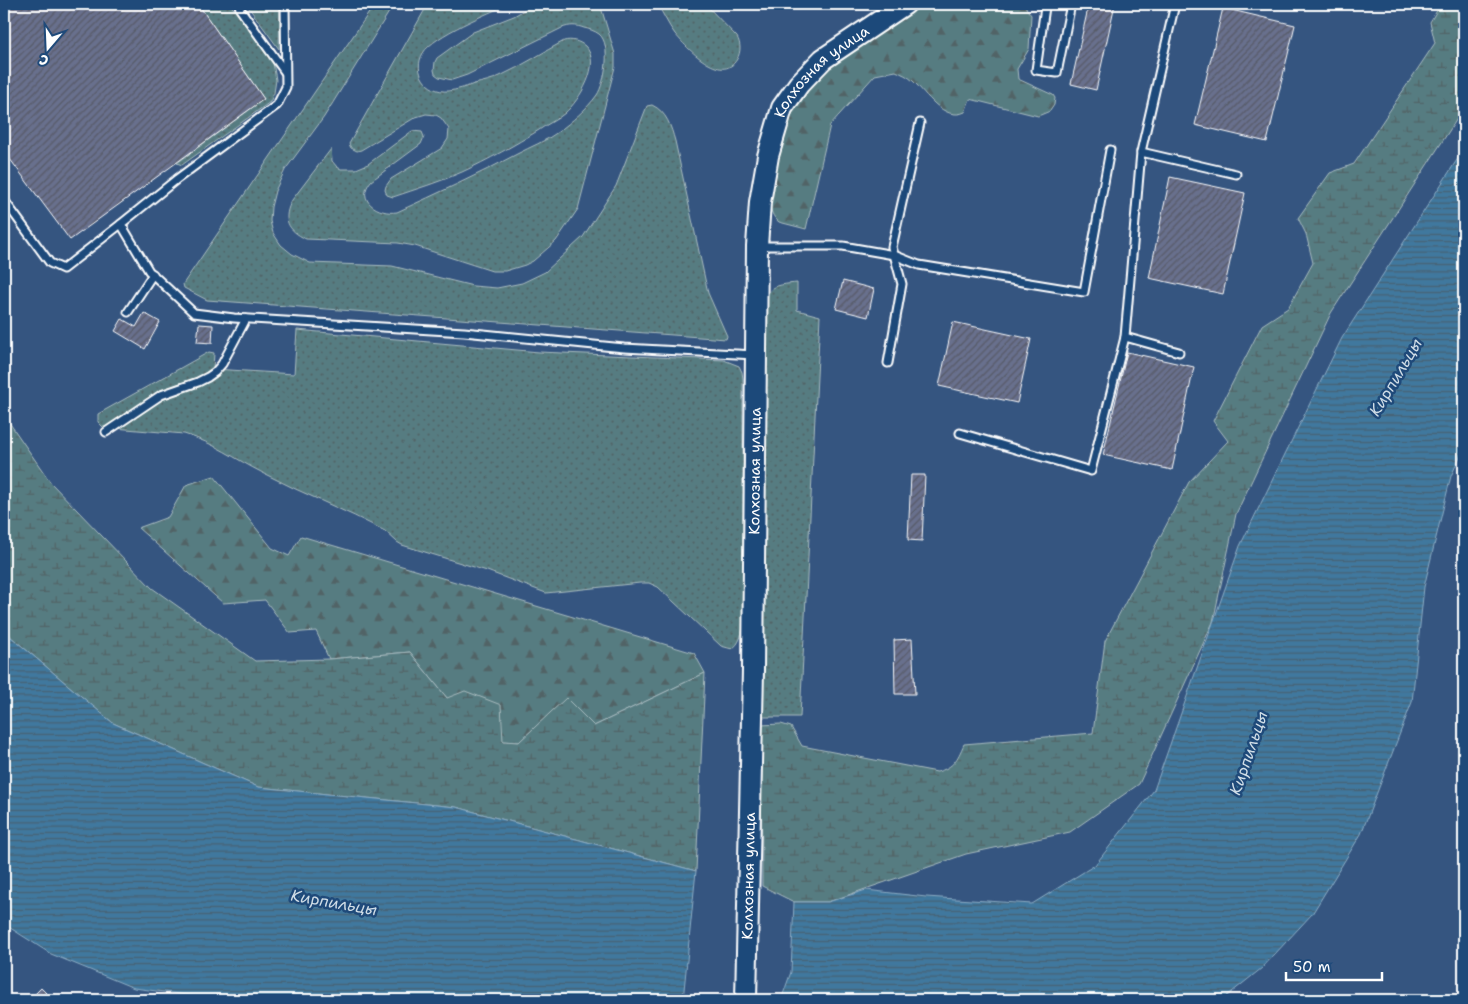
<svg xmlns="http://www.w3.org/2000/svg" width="1468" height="1004" font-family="'Shantell Sans',sans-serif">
<defs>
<pattern id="grass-dots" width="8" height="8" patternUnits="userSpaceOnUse" patternTransform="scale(1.25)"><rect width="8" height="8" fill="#567b81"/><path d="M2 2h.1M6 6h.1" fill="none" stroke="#516466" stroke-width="1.8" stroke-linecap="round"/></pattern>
<pattern id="forest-firs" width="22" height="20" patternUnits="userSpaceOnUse" patternTransform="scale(1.25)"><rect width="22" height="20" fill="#567b81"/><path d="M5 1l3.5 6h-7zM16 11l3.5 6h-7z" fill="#516466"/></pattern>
<pattern id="wetland-marsh" width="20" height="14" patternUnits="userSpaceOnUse" patternTransform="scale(1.25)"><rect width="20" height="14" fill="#567b81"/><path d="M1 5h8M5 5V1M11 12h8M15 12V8" fill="none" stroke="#516466"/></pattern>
<pattern id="water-rules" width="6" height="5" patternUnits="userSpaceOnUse" patternTransform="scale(1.25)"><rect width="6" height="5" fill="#41789e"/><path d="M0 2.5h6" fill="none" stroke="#476071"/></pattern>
<pattern id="building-hatch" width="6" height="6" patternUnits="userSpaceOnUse" patternTransform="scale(1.25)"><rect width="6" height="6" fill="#686f8d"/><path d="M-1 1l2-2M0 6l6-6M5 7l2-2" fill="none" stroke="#575a66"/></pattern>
</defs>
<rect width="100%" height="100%" fill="#355580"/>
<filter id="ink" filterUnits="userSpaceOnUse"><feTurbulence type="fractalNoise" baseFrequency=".02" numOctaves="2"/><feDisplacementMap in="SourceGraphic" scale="10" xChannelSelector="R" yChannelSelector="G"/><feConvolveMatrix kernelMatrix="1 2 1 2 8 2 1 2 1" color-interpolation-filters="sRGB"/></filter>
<g filter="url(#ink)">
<g fill="url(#grass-dots)" stroke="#aabdc0">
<path d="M198 4H230L273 62 276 80 274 93 270 102 182 165 177 163 264 99Z"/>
<path d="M247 4H280L279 49 249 8Z"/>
<path d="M375 4H394L324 117 285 170 275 191 271 207 270 221 273 233 281 245 292 254 310 263 392 266 473 286 497 288 522 283 545 272 583 237 616 186 647 106 652 105C667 112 671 127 675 141L708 293 727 336 726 339 207 300 184 288 183 284Z"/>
<path d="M428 4H509C489 13 434 35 423 53 412 72 427 93 448 91 457 90 466 87 474 84 483 82 492 80 500 76 522 66 543 52 564 41 571 39 579 41 585 46 603 63 579 101 565 113 557 120 547 124 539 130 515 145 488 160 462 172 440 182 416 189 393 197L387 195 385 190 386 186 391 179 442 148 448 139 449 129 441 118 436 115 426 114 416 117 361 150 357 151 351 148 349 144Z"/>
<path d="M534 4H600L615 54V67L578 209 556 241 533 261 525 265 505 271H492L415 246 398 243 306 239C287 230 282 219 292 200L331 149 332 161 337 167 341 169H356L368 164 412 131 422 132 424 137 421 144 371 181C355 200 378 215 397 212 438 193 478 175 517 154 530 147 546 141 558 132 571 122 587 109 597 95 605 83 612 44 599 34 595 31 589 29 584 28 576 25 570 25 562 28L467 75 452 80 439 77 435 74 434 70 435 62 437 58 473 32 514 16Z"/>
<path d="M657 4H705L737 37C741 44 741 52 737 59 722 86 686 47 675 34 668 25 663 13 657 4Z"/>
<path d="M797 283V310L820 316 800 717H762L766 305C767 301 767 296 769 292 774 284 788 284 797 283Z"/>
<path d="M297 330 539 352 724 360 739 366 742 372 743 379V627C741 636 740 643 732 649L721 646 658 587 649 583H640L546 593 487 571 402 545 397 542 385 531C345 510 303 494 263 473 235 459 215 443 184 434L103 427 98 422V414L209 352 214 353 213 369 294 374Z"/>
</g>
<g fill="url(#forest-firs)" stroke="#aabdc0">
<path d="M926 4H1026V8L1031 15 1029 49 1017 69 1018 79 1053 95 1055 98 1054 105 1050 111 1038 116 970 99 965 112C944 122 926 93 913 81 908 76 902 74 896 71L875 75 830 125 806 229 779 222C766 212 770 194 772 179 776 147 792 103 814 78 820 72 828 67 835 62 863 40 895 22 926 4Z"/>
<path d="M214 476 272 548 289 556 301 536 694 653 705 673 594 726 566 699 519 742 502 741 447 698 410 652 329 659 316 631 290 633 265 600 223 603 138 528 168 517 186 485Z"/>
</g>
<g fill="url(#wetland-marsh)" stroke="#aabdc0">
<path d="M1441 4H1464V108L1331 313 1236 514 1213 622 1139 784 1070 832 966 854 828 902H794L762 886 761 725 781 724 791 727 802 746 937 772C954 767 957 760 964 744L1093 733 1105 641 1189 482 1228 441 1213 421 1262 325 1288 308 1313 263 1306 234 1298 218 1330 173 1354 164 1435 43 1430 22Z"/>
<path d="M4 415 51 483 152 588 255 661 329 659 410 652 447 698 465 691 501 705 503 741 519 742 566 698 594 726 705 673 696 871 456 807 258 787 113 723 11 637 4 627Z"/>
</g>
<g fill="url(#water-rules)" stroke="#8daec5">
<path d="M1464 149V448L1451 476 1424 587 1412 702 1361 834 1312 914 1262 968 1222 1000H781L791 972 794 902H828L866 890 926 897 1032 904 1095 865 1154 790 1240 546 1342 338Z"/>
<path d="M4 627 11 637 113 723 258 787 456 807 696 871 683 1000H224L134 988 51 954 4 924Z"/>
</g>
<g fill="url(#building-hatch)" stroke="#fff">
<path d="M4 4H198L264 99 70 240 4 151Z"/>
<path d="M1089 4H1115L1096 90 1071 84Z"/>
<path d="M1223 8 1295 25 1267 142 1195 125Z"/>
<path d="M1170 177 1245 193 1223 294 1149 278Z"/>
<path d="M843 281 874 289 868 317 836 309Z"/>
<path d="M144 313 160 322 145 349 115 331 122 319 136 327Z"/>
<path d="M953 322 1031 339 1017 403 939 386Z"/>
<path d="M199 324 213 325 212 343 197 342Z"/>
<path d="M1127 352 1194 367 1172 470 1103 455Z"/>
<path d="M911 475H925L922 541 908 540Z"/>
<path d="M912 639 915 694H895L894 640Z"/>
<path d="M41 988 53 1000H29Z"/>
</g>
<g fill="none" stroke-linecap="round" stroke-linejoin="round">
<defs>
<g id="lane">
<path d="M239 4 240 9 285 72"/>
<path d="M285 4 286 87 277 105 177 179 121 224 149 271 194 313 234 318 464 332 624 348 755 355"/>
<path d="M1047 4 1045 7 1036 70 1057 73 1071 4"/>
<path d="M1141 152 1236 174"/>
<path d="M4 200 50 263 63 269 121 224"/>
<path d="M758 246H843L894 255 919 265 1084 292 1110 150"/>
<path d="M128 312 153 274"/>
<path d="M1125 337 1179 352"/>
<path d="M888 363 902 284 892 247 920 123"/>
<path d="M106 432 161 395 198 382 208 377 215 372 222 364 246 319"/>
<path d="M960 433 1091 471 1125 337 1141 152 1175 4"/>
</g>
<g id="secondary">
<path id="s1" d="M746 1000 753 670 757 246 760 202 768 156 782 108 799 84 823 59 905 4"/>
</g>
</defs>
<use href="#lane" stroke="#fff" stroke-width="11"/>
<use href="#secondary" stroke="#fff" stroke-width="24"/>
<use href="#lane" stroke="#1f4a7a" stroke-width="7"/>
<use href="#secondary" stroke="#1f4a7a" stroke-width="20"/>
</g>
</g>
<g text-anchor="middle" stroke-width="5" stroke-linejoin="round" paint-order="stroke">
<g font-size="15" fill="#fff" stroke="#1f4a7a">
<text dy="5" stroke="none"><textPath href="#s1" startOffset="949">Колхозная улица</textPath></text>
<text dy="5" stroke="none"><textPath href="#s1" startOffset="529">Колхозная улица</textPath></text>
<text dy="5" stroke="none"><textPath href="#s1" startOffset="124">Колхозная улица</textPath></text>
</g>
<g font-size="16" font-style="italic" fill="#d0dde7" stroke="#1f4a7a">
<text transform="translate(1395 377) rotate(-59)" y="6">Кирпильцы</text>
<text transform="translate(1248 753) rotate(-71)" y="6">Кирпильцы</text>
<text transform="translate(334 902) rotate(10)" y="6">Кирпильцы</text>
</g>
</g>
<rect width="1468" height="1004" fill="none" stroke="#1f4a7a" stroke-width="20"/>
<rect x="10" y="10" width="1448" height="984" fill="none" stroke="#fff" stroke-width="2" filter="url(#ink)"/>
<g transform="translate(48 48) rotate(199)" stroke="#1f4a7a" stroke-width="4" paint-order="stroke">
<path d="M0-4L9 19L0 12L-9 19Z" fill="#ffffff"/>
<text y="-8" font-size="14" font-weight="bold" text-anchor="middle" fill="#ffffff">С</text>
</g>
<path d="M1286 972v8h96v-8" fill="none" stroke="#ffffff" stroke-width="2.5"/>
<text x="1293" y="972" font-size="15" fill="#ffffff" stroke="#1f4a7a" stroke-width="4" paint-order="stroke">50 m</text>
</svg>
